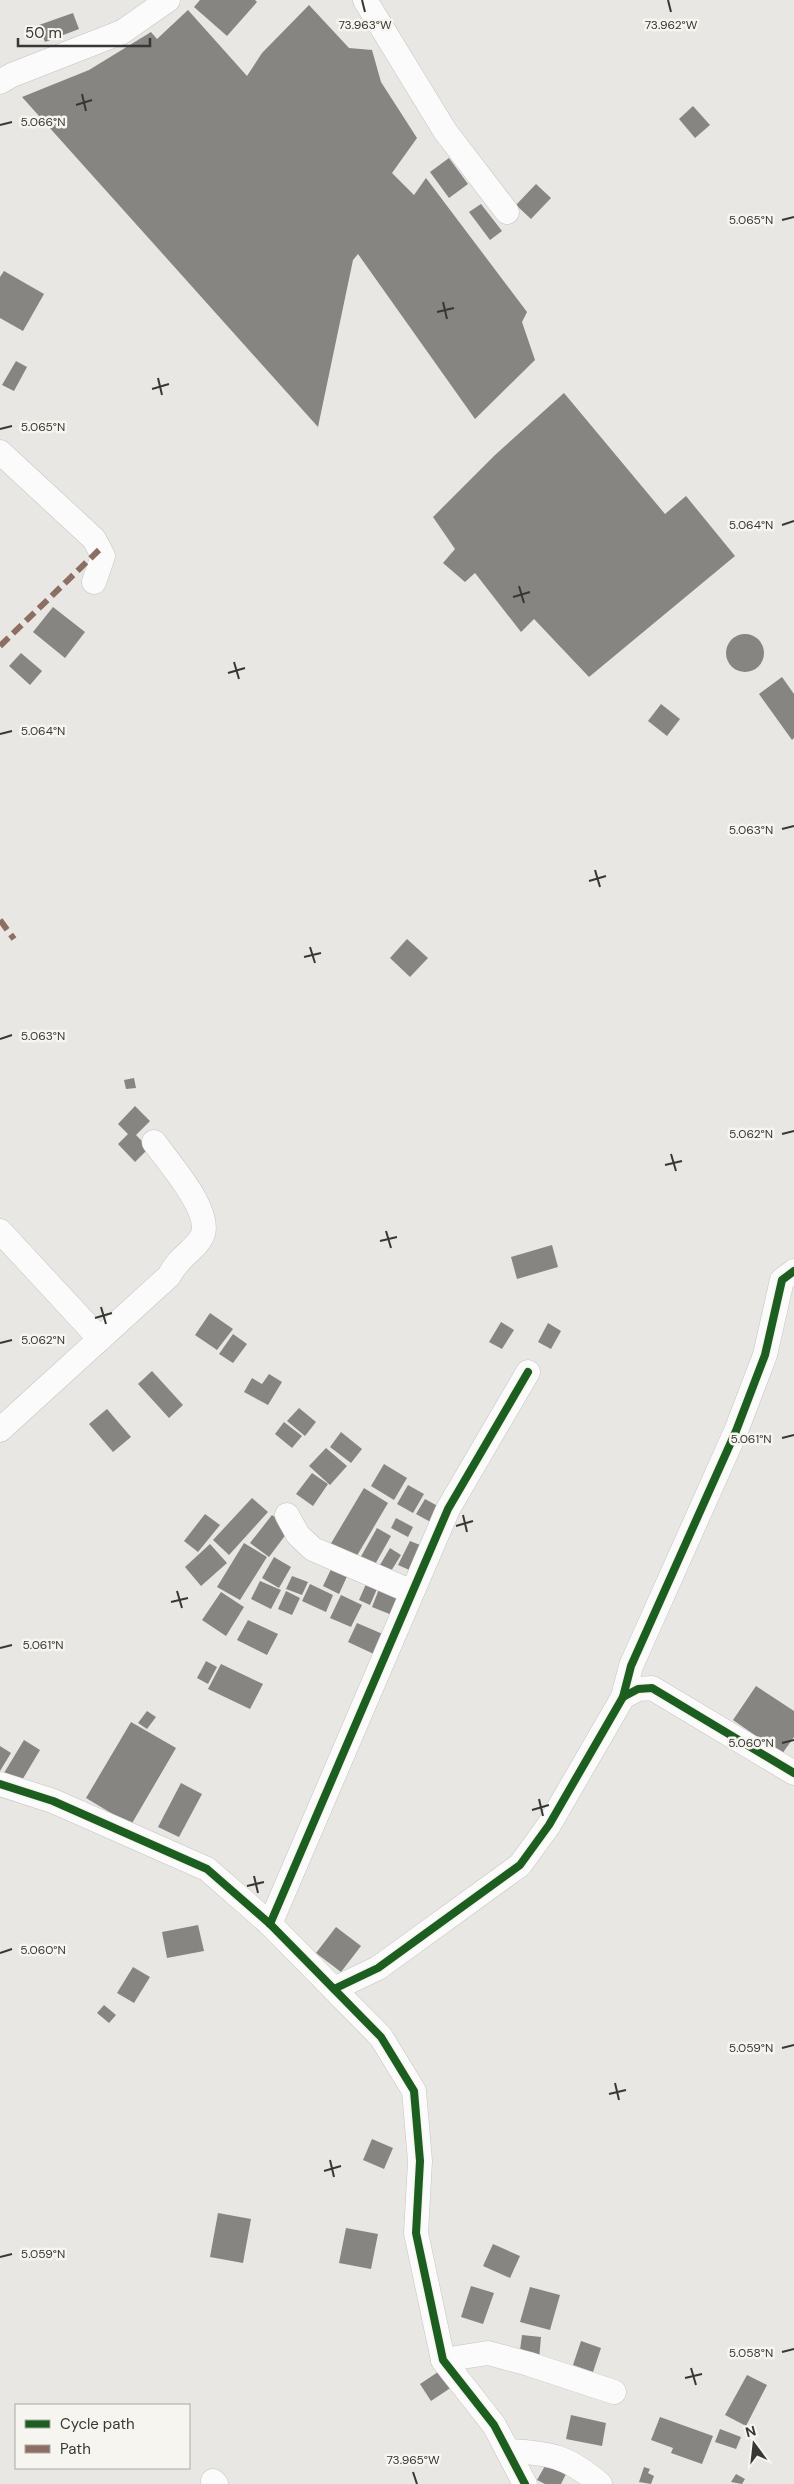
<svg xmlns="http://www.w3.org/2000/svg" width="794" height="2484" font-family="'DM Sans',sans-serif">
<rect width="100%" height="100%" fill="#e8e7e3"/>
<g fill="#868582">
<path d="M200 0H255L257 2 227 36 194 7Z"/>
<path d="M309 5 349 48 372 50 381 82 417 138 392 173 414 195 426 178 527 312 522 322 535 360 475 419 358 254 353 260 318 427 22 97 89 70 151 32 157 39 188 10 247 76 262 53Z"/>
<path d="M73 13 79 29 45 42 39 25Z"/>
<path d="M693 106 710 125 695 138 679 119Z"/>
<path d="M449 158 468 184 449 198 430 172Z"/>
<path d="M536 184 551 198 531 219 516 205Z"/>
<path d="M481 204 502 231 490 240 469 212Z"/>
<path d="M4 271 44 294 23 331 0 318V277Z"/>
<path d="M16 361 27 367 14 391 2 385Z"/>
<path d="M564 393 665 514 686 496 735 556 589 677 534 619 521 632 475 573 465 582 443 563 455 549 433 517 495 455Z"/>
<path d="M53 607 85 632 65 658 33 632Z"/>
<circle cx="745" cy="653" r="19"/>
<path d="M21 653 42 671 30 685 9 666Z"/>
<path d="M782 677 794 694V738L792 740 759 694Z"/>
<path d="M661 704 680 719 667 736 648 721Z"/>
<path d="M407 939 428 958 410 977 390 958Z"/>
<path d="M134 1078 136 1088 126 1089 124 1080Z"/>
<path d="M135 1106 150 1121 136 1135 149 1148 135 1162 118 1144 128 1134 118 1124Z"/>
<path d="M552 1245 558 1267 517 1279 511 1257Z"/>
<path d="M210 1313 233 1329 217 1350 195 1335Z"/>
<path d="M501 1322 514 1330 502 1349 489 1342Z"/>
<path d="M548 1323 561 1331 551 1349 538 1342Z"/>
<path d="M233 1334 247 1344 233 1363 219 1354Z"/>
<path d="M152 1371 183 1405 169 1418 138 1384Z"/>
<path d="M269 1374 282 1382 268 1405 244 1392 252 1378 262 1384Z"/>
<path d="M299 1408 316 1422 305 1436 287 1421Z"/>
<path d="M107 1409 131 1437 113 1452 89 1424Z"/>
<path d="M284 1422 302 1436 292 1448 275 1434Z"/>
<path d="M341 1432 362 1449 351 1463 330 1447Z"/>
<path d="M326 1448 347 1466 330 1485 309 1466Z"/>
<path d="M384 1464 407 1478 394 1500 371 1486Z"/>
<path d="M312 1473 328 1484 313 1506 296 1494Z"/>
<path d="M408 1485 424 1494 413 1513 397 1504Z"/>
<path d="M364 1488 388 1503 355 1559 330 1545Z"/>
<path d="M252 1498 268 1512 229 1555 213 1540Z"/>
<path d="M425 1499 445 1510 436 1525 416 1514Z"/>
<path d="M205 1514 220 1525 198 1552 184 1541Z"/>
<path d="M272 1515 290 1529 269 1557 250 1543Z"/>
<path d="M396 1518 413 1527 408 1537 391 1528Z"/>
<path d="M377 1528 391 1536 373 1568 359 1560Z"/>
<path d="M410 1541 425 1547 414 1572 398 1565Z"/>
<path d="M244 1543 267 1557 240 1600 217 1587Z"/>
<path d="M210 1544 227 1563 201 1586 185 1567Z"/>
<path d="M390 1548 401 1555 388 1576 377 1570Z"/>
<path d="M274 1557 291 1567 279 1588 262 1578Z"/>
<path d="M333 1565 349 1572 339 1594 323 1586Z"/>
<path d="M292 1576 308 1582 302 1595 286 1589Z"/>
<path d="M260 1581 281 1590 271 1609 251 1599Z"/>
<path d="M310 1584 333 1595 326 1612 302 1601Z"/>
<path d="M366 1584 377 1589 370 1605 359 1600Z"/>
<path d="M379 1589 400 1597 392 1615 372 1607Z"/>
<path d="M286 1591 300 1598 292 1615 278 1609Z"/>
<path d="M221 1592 244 1607 226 1636 202 1620Z"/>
<path d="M341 1595 362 1605 351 1627 330 1618Z"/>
<path d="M248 1620 278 1634 267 1655 237 1640Z"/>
<path d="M357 1623 385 1635 376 1655 348 1642Z"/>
<path d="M206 1661 217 1667 208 1684 197 1678Z"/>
<path d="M221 1664 263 1684 250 1709 208 1689Z"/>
<path d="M756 1686 794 1711V1737L782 1754 733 1720Z"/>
<path d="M147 1711 156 1717 147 1729 138 1723Z"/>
<path d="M131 1722 176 1748 131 1825 86 1798Z"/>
<path d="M24 1740 40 1750 21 1782 4 1773Z"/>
<path d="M0 1746 11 1753 0 1771Z"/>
<path d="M181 1783 202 1794 179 1837 158 1827Z"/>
<path d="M198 1925 204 1951 167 1958 162 1932Z"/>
<path d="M336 1927 361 1946 341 1972 316 1953Z"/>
<path d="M133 1967 150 1977 134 2003 117 1993Z"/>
<path d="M104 2005 116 2015 109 2023 97 2013Z"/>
<path d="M372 2139 393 2148 384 2169 363 2160Z"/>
<path d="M218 2213 251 2219 243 2263 210 2257Z"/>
<path d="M346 2228 378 2234 371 2269 339 2263Z"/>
<path d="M493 2244 520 2256 510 2278 483 2266Z"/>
<path d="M471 2286 494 2293 483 2324 461 2317Z"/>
<path d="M530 2287 560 2295 550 2330 520 2322Z"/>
<path d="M522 2335 541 2337 539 2360 519 2358Z"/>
<path d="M581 2341 601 2348 593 2372 573 2365Z"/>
<path d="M441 2370 452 2387 431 2401 420 2384Z"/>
<path d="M747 2375 767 2385 746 2426 725 2415Z"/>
<path d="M571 2415 606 2423 602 2446 566 2439Z"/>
<path d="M660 2417 713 2436 702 2464 671 2453 673 2448 651 2440Z"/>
<path d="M720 2429 741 2437 736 2449 715 2442Z"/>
<path d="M546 2464 566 2474 561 2484H545L537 2480Z"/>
<path d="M644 2467 650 2469 648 2473 654 2476 651 2484 639 2482Z"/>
<path d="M736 2474 745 2479 742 2484 731 2482Z"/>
</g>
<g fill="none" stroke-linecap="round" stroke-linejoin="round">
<defs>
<g id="minor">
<path d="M365 0 445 131 507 212"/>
<path d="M0 82 12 75 122 32 168 0"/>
<path d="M0 452 94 539 103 556 94 582"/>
<path d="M0 1231 100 1339"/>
<path d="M0 1430 169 1276C179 1256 192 1253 201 1238 216 1214 168 1162 154 1142"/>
<path d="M287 1515 298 1535 313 1549 412 1592"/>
<path d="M623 1697 631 1666 736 1431 765 1355 782 1280 794 1271"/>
<path d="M0 1784 53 1801 207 1869 270 1924 381 2037 414 2091 420 2161 416 2233 443 2360 494 2425 525 2484"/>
<path d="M270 1924 448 1509 528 1372"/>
<path d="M334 1989 378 1968 520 1865 549 1825 623 1697 638 1689 652 1688 794 1773"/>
<path d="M443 2360 488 2353 529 2364 614 2392"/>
<path d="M508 2451C551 2453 567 2456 600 2484"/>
<path d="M213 2481 216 2484"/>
</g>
</defs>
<use href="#minor" stroke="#c5c4c1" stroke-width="25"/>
<use href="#minor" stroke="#fcfbfb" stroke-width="24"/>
<g stroke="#8d6e63" stroke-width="6" stroke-dasharray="12 6" stroke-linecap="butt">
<path d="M0 646 99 550"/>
<path d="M0 920 14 939"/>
</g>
<defs>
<g id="cycleway">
<path d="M623 1697 631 1666 736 1431 765 1355 782 1280 794 1271"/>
<path d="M0 1784 53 1801 207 1869 270 1924 381 2037 414 2091 420 2161 416 2233 443 2360 494 2425 525 2484"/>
<path d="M270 1924 448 1509 528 1372"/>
<path d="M334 1989 378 1968 520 1865 549 1825 623 1697 638 1689 652 1688 794 1773"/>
</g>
</defs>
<use href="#cycleway" stroke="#f7f5ef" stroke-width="11"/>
<use href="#cycleway" stroke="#1b5e20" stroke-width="8"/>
</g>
<path fill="none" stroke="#373734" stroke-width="2" d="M362 0 365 12M668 0 671 12M82 94 86 111M76 105 92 100M0 125 12 122M782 220 794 217M443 302 447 319M437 312 454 308M158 378 162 395M152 389 169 384M0 429 12 426M782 525 794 521M519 586 524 603M513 597 530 592M234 662 239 679M228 673 245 668M0 734 12 731M782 829 794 826M595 870 600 887M589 881 606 876M310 947 315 963M304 957 321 953M0 1039 12 1035M782 1134 794 1131M671 1154 676 1171M665 1165 682 1161M386 1231 391 1248M380 1241 397 1237M101 1307 106 1324M95 1318 112 1313M0 1343 12 1340M782 1438 794 1435M463 1515 467 1532M456 1526 473 1521M177 1591 182 1608M171 1602 188 1598M0 1648 12 1645M782 1743 794 1740M539 1799 543 1816M532 1810 549 1805M254 1876 258 1893M247 1886 264 1882M0 1953 12 1949M782 2048 794 2045M615 2083 619 2100M609 2094 626 2090M330 2160 334 2177M324 2171 341 2166M0 2257 12 2254M782 2352 794 2349M691 2368 696 2385M685 2378 702 2374M413 2472 417 2484"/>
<g font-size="12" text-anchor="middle" fill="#373734" stroke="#f7f5ef" stroke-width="5" stroke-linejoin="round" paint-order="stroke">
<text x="365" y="29">73.963°W</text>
<text x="671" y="29">73.962°W</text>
<text x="43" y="126">5.066°N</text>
<text x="751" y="224">5.065°N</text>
<text x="43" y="431">5.065°N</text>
<text x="751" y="529">5.064°N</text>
<text x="43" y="735">5.064°N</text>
<text x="751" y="834">5.063°N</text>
<text x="43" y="1040">5.063°N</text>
<text x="751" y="1138">5.062°N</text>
<text x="43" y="1344">5.062°N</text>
<text x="751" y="1443">5.061°N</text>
<text x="43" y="1649">5.061°N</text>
<text x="751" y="1747">5.060°N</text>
<text x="43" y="1954">5.060°N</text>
<text x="751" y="2052">5.059°N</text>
<text x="43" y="2258">5.059°N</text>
<text x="751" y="2357">5.058°N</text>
<text x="413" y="2464">73.965°W</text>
</g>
<rect x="15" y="2404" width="175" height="65" fill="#f7f5ef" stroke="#aaa9a4"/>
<rect x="25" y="2420" width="25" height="8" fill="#1b5e20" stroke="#aaa9a4"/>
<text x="60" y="2429" font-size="15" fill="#373734">Cycle path</text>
<rect x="25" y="2445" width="25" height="8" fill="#8d6e63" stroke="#aaa9a4"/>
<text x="60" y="2454" font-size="15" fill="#373734">Path</text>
<g transform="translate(754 2444) rotate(345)" stroke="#f7f5ef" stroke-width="4" paint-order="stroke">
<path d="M0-4L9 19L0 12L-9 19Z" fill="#373734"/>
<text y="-8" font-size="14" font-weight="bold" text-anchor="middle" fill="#373734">N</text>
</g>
<path d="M18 38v8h132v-8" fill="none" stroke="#373734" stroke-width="2.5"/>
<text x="25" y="38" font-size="15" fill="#373734" stroke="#f7f5ef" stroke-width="4" paint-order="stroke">50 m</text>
</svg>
